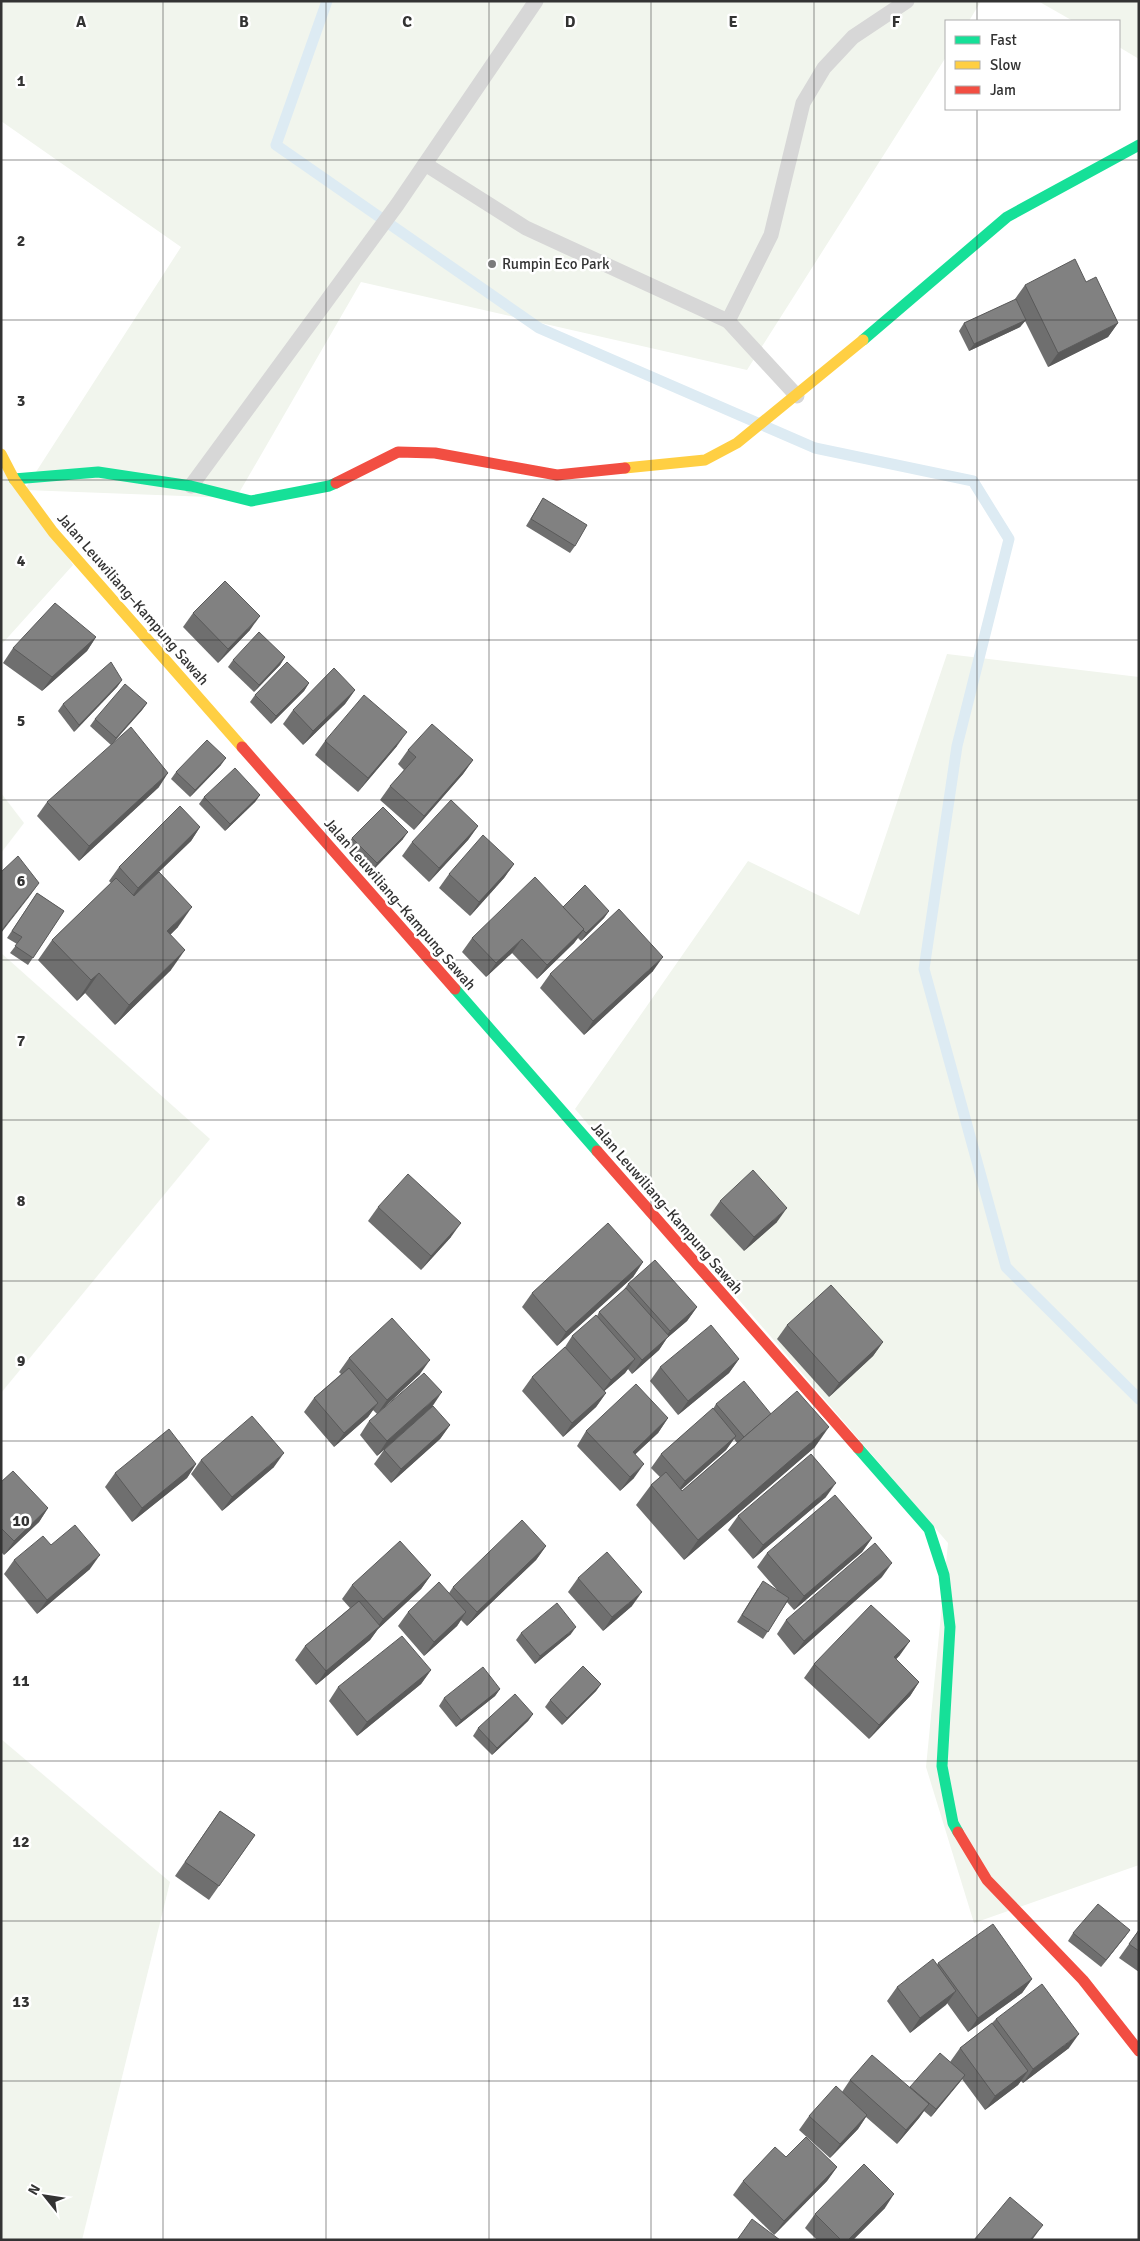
<svg xmlns="http://www.w3.org/2000/svg" width="1140" height="2241" font-family="Signika,sans-serif">
<rect width="100%" height="100%" fill="#fff"/>
<g fill="#f1f5ed">
<path d="M1 1H981L969 21H946V57L747 370 361 282 236 498 25 490 73 565 1 645V454L25 489 181 247 1 121Z"/>
<path d="M1038 1H1139V59L1119 47V21H1073Z"/>
<path d="M947 654 1139 677V1865L974 1923 926 1767 948 1543 575 1109 748 861 859 915Z"/>
<path d="M1 793 24 823 1 853Z"/>
<path d="M1 953 210 1139 1 1393Z"/>
<path d="M1 1739 170 1882 82 2240H1Z"/>
</g>
<g fill="none" stroke-linecap="round" stroke-linejoin="round">
<path stroke="#ddebf3" stroke-width="11" d="M327 1 276 145 539 328 815 448 973 481 1009 539 957 746 924 969 1006 1267 1139 1399"/>
<g stroke="#d7d7d7" stroke-width="15">
<path d="M425 164 526 228 728 321 771 235 803 103 824 68 853 37 907 1"/>
<path d="M728 321 797 396"/>
<path d="M191 486 397 205 536 1"/>
</g>
<g stroke="#16e098" stroke-width="11">
<path d="M863 340 1007 217 1139 145"/>
<path d="M14 479 98 472 191 486 251 501 329 486 336 483"/>
<path d="M455 989 597 1151"/>
<path d="M858 1448 929 1529 944 1575 950 1627 942 1766 953 1823 958 1832"/>
</g>
<g stroke="#ffcf43" stroke-width="11">
<path d="M1 454 14 479 53 532 242 747"/>
<path d="M625 468 705 460 737 443 863 340"/>
</g>
<g stroke="#f24e42" stroke-width="11">
<path d="M336 483 398 452 435 453 557 475 625 468"/>
<path d="M242 747 455 989"/>
<path d="M597 1151 858 1448"/>
<path d="M958 1832 987 1880 1083 1980 1139 2051"/>
</g>
</g>
<g fill="#6f6f6f" fill-rule="evenodd">
<path d="M1086 282 1118 323 1108 337 1048 367 1025 321 1020 327 969 351 959 331 964 323 1015 300V299L1025 285Z"/>
<path d="M543 498 575 546 570 553 526 526Z"/>
<path d="M193 613 250 630 218 663 183 627Z"/>
<path d="M96 637 87 651 42 691 3 663 13 648Z"/>
<path d="M285 657 280 665 254 692 228 667 233 660Z"/>
<path d="M122 680 117 687 74 732 58 711 63 704Z"/>
<path d="M309 683 304 691 271 724 250 702 255 695Z"/>
<path d="M355 690 345 704 303 745 283 724 293 710Z"/>
<path d="M147 703 142 710 111 745 90 726 95 719Z"/>
<path d="M325 741 397 746 358 792 315 755Z"/>
<path d="M408 750 473 760 463 774 414 830 380 800 390 786 404 770 398 764Z"/>
<path d="M221 765 190 797 171 779 176 772Z"/>
<path d="M159 787 79 861 37 816 47 802Z"/>
<path d="M260 795 255 802 225 831 199 804 204 797Z"/>
<path d="M478 826 468 840 429 882 402 856 412 842Z"/>
<path d="M200 827 191 841 133 896 178 927 170 935 171 970 115 1025 85 993 77 1001 38 960 52 940 111 883 109 881 119 867Z"/>
<path d="M352 838 403 839 372 871 347 846Z"/>
<path d="M514 864 504 878 470 916 439 888 449 874Z"/>
<path d="M37 893 64 911 28 965 10 953 17 944 7 938Z"/>
<path d="M563 907 609 911 604 918 581 941 578 938 574 943 537 979 512 953 486 977 462 952 472 938Z"/>
<path d="M653 971 584 1035 540 988 550 974Z"/>
<path d="M720 1201 777 1222 744 1251 710 1215Z"/>
<path d="M378 1207 451 1237 421 1270 368 1221Z"/>
<path d="M643 1262 633 1277 557 1346 522 1307 532 1293Z"/>
<path d="M628 1284 697 1307 687 1321 667 1338 659 1350 632 1374 628 1369 625 1373 604 1391 606 1393 596 1407 563 1437 522 1391 532 1377 565 1347 572 1336 597 1316 599 1312 623 1291Z"/>
<path d="M787 1325 883 1342 873 1356 829 1397 777 1339Z"/>
<path d="M349 1358 420 1374 377 1414 373 1410 368 1417 334 1447 304 1412 314 1398 341 1374 339 1372Z"/>
<path d="M739 1359 729 1373 678 1415 650 1381 660 1367Z"/>
<path d="M716 1404 771 1414 815 1447 684 1560 636 1505 651 1485 660 1477 651 1468 661 1454 713 1409ZM734 1439 737 1443 682 1491 681 1490 726 1450Z"/>
<path d="M432 1407 377 1456 360 1435 369 1421Z"/>
<path d="M668 1418 658 1433 635 1454 634 1478 620 1491 577 1446 586 1431Z"/>
<path d="M450 1425 440 1439 391 1483 374 1464 384 1450Z"/>
<path d="M201 1460 274 1467 222 1511 191 1474Z"/>
<path d="M196 1464 187 1478 132 1522 105 1487 115 1473Z"/>
<path d="M1 1482 48 1508 39 1522 4 1555 1 1552Z"/>
<path d="M826 1497 753 1559 728 1530 738 1516Z"/>
<path d="M872 1538 862 1552 794 1610 787 1602 763 1639 737 1622 758 1588 777 1590 757 1567 767 1553Z"/>
<path d="M51 1545 90 1569 37 1614 4 1574 14 1560Z"/>
<path d="M546 1546 536 1560 467 1626 461 1620 457 1626 424 1656 398 1626 408 1612 449 1593 453 1587Z"/>
<path d="M431 1575 421 1589 378 1629 370 1640 316 1685 295 1660 305 1646 350 1608 342 1599 352 1585Z"/>
<path d="M882 1577 794 1655 777 1634 786 1620Z"/>
<path d="M578 1578 632 1606 603 1631 568 1592Z"/>
<path d="M521 1633 571 1634 535 1664 516 1640Z"/>
<path d="M900 1655 896 1659 919 1682 910 1696 869 1739 804 1678 814 1664Z"/>
<path d="M431 1670 421 1684 357 1736 329 1701 338 1687Z"/>
<path d="M601 1684 596 1691 562 1725 545 1707 550 1700Z"/>
<path d="M500 1689 495 1696 456 1727 439 1706 444 1698Z"/>
<path d="M533 1714 528 1721 492 1755 473 1736 478 1728Z"/>
<path d="M220 1811 255 1835 209 1900 175 1876Z"/>
<path d="M1130 1930 1101 1967 1068 1941 1073 1933Z"/>
<path d="M1139 1930V1972L1119 1958Z"/>
<path d="M938 1963 1032 1979 1022 1993 968 2032 947 2003 910 2033 887 2001 897 1987 937 1965Z"/>
<path d="M996 2019 1069 2048 1023 2083 1021 2081 1018 2085 985 2110 962 2079 931 2117 924 2111 919 2118 897 2144 866 2117 858 2129 830 2158 799 2130 809 2116 842 2092 850 2080 910 2087 950 2062 960 2048 992 2023Z"/>
<path d="M786 2157 837 2167 827 2181 774 2235 733 2195 743 2181Z"/>
<path d="M885 2208 853 2240H817L805 2228 815 2214Z"/>
</g>
<g fill="#5a5a5a">
<path d="M1026 320 1020 327 969 351 974 344Z"/>
<path d="M1118 323 1108 337 1048 367 1058 353Z"/>
<path d="M260 616 250 630 218 663 228 649Z"/>
<path d="M96 637 87 651 42 691 52 677Z"/>
<path d="M285 657 280 665 254 692 259 685Z"/>
<path d="M122 680 117 687 74 732 79 725Z"/>
<path d="M309 683 304 691 271 724 276 716Z"/>
<path d="M355 690 345 704 303 745 313 731Z"/>
<path d="M147 703 142 710 111 745 116 738Z"/>
<path d="M407 732 397 746 358 792 368 778Z"/>
<path d="M226 758 221 765 190 797 195 790Z"/>
<path d="M473 760 463 774 414 830 424 816Z"/>
<path d="M168 773 159 787 79 861 89 846Z"/>
<path d="M260 795 255 802 225 831 230 824Z"/>
<path d="M478 826 468 840 429 882 439 868Z"/>
<path d="M200 827 191 841 128 902 138 888Z"/>
<path d="M408 832 403 839 372 871 377 863Z"/>
<path d="M514 864 504 878 470 916 479 902Z"/>
<path d="M39 883 29 897 1 933 2 930Z"/>
<path d="M192 907 178 927 153 952 167 931Z"/>
<path d="M609 911 604 918 581 941 586 933Z"/>
<path d="M584 929 574 943 537 979 547 965Z"/>
<path d="M522 939 512 953 486 977 496 963Z"/>
<path d="M185 950 171 970 115 1025 129 1005Z"/>
<path d="M663 957 653 971 584 1035 593 1021Z"/>
<path d="M99 973 85 993 77 1001 91 980Z"/>
<path d="M787 1208 777 1222 744 1251 754 1237Z"/>
<path d="M461 1223 451 1237 421 1270 431 1256Z"/>
<path d="M643 1262 633 1277 557 1346 566 1332Z"/>
<path d="M697 1307 687 1321 667 1338 659 1350 632 1374 642 1360 662 1342 670 1331Z"/>
<path d="M883 1342 873 1356 829 1397 839 1383Z"/>
<path d="M635 1359 625 1373 601 1394 611 1380Z"/>
<path d="M739 1359 729 1373 678 1415 688 1401Z"/>
<path d="M430 1360 420 1374 377 1414 387 1400Z"/>
<path d="M442 1392 432 1407 377 1456 387 1441Z"/>
<path d="M606 1393 596 1407 563 1437 572 1423Z"/>
<path d="M378 1403 368 1417 334 1447 344 1433Z"/>
<path d="M668 1418 658 1433 623 1466 633 1452Z"/>
<path d="M450 1425 440 1439 391 1483 401 1469Z"/>
<path d="M829 1427 815 1447 684 1560 698 1540Z"/>
<path d="M736 1436 726 1450 675 1495 685 1481Z"/>
<path d="M284 1453 274 1467 222 1511 232 1497Z"/>
<path d="M196 1464 187 1478 132 1522 142 1508Z"/>
<path d="M644 1464 634 1478 620 1491 630 1477Z"/>
<path d="M836 1483 826 1497 753 1559 763 1545Z"/>
<path d="M48 1508 39 1522 4 1555 14 1541Z"/>
<path d="M872 1538 862 1552 794 1610 804 1596Z"/>
<path d="M546 1546 536 1560 467 1626 477 1612Z"/>
<path d="M100 1555 90 1569 37 1614 47 1600Z"/>
<path d="M892 1563 882 1577 794 1655 804 1641Z"/>
<path d="M431 1575 421 1589 378 1629 370 1640 316 1685 326 1671 376 1629 383 1619Z"/>
<path d="M642 1592 632 1606 603 1631 612 1617Z"/>
<path d="M466 1612 457 1626 424 1656 434 1642Z"/>
<path d="M576 1627 571 1634 535 1664 540 1656Z"/>
<path d="M910 1641 900 1655 884 1672 894 1657Z"/>
<path d="M431 1670 421 1684 357 1736 367 1722Z"/>
<path d="M919 1682 910 1696 869 1739 879 1725Z"/>
<path d="M601 1684 596 1691 562 1725 567 1718Z"/>
<path d="M500 1689 495 1696 456 1727 461 1720Z"/>
<path d="M533 1714 528 1721 492 1755 497 1748Z"/>
<path d="M1130 1930 1125 1937 1101 1967 1106 1960Z"/>
<path d="M1032 1979 1022 1993 968 2032 978 2018Z"/>
<path d="M956 1991 946 2005 910 2033 920 2018Z"/>
<path d="M1079 2034 1069 2048 1023 2083 1033 2069Z"/>
<path d="M1028 2071 1018 2085 985 2110 995 2096Z"/>
<path d="M965 2075 960 2082 931 2117 936 2109Z"/>
<path d="M929 2104 919 2118 897 2144 906 2130Z"/>
<path d="M867 2115 858 2129 830 2158 840 2144Z"/>
<path d="M837 2167 827 2181 774 2235 784 2221Z"/>
<path d="M894 2194 885 2208 853 2240H848Z"/>
<path d="M1043 2225 1032 2240H1030Z"/>
</g>
<g fill="#818181" stroke="#5a5a5a">
<path d="M1075 259 1086 282 1096 277 1118 323 1058 353 1025 285Z"/>
<path d="M1016 299 1026 320 974 344 964 323Z"/>
<path d="M543 498 587 525 575 546 531 519Z"/>
<path d="M225 581 260 616 228 649 193 613Z"/>
<path d="M55 603 96 637 52 677 13 648Z"/>
<path d="M259 632 285 657 259 685 233 660Z"/>
<path d="M111 662 122 680 79 725 63 704Z"/>
<path d="M287 662 309 683 276 716 255 695Z"/>
<path d="M334 668 355 690 313 731 293 710Z"/>
<path d="M125 684 147 703 116 738 95 719Z"/>
<path d="M364 695 407 732 368 778 325 741Z"/>
<path d="M432 724 473 760 424 816 390 786 416 757 408 750Z"/>
<path d="M131 727 168 773 89 846 47 802Z"/>
<path d="M207 740 226 758 195 790 176 772Z"/>
<path d="M235 768 260 795 230 824 204 797Z"/>
<path d="M451 800 478 826 439 868 412 842Z"/>
<path d="M180 806 200 827 138 888 119 867Z"/>
<path d="M383 807 408 832 377 863 352 838Z"/>
<path d="M483 835 514 864 479 902 449 874Z"/>
<path d="M18 856 39 883 2 930H1V872Z"/>
<path d="M159 872 192 907 167 931 185 950 129 1005 99 973 91 980 52 940 116 878 134 896Z"/>
<path d="M535 877 584 929 547 965 522 939 496 963 472 938Z"/>
<path d="M585 885 609 911 586 933 583 930 584 929 563 907Z"/>
<path d="M37 893 64 911 33 958 15 946 22 937 12 931Z"/>
<path d="M619 909 663 957 593 1021 550 974Z"/>
<path d="M753 1170 787 1208 754 1237 720 1201Z"/>
<path d="M408 1174 461 1223 431 1256 378 1207Z"/>
<path d="M608 1223 643 1262 566 1332 532 1293Z"/>
<path d="M655 1260 697 1307 670 1331 628 1284Z"/>
<path d="M831 1285 883 1342 839 1383 787 1325Z"/>
<path d="M626 1288 669 1336 642 1360 599 1312Z"/>
<path d="M596 1315 635 1359 611 1380 572 1336Z"/>
<path d="M392 1318 430 1360 387 1400 349 1358Z"/>
<path d="M711 1325 739 1359 688 1401 660 1367Z"/>
<path d="M565 1347 606 1393 572 1423 532 1377Z"/>
<path d="M349 1368 378 1403 344 1433 314 1398Z"/>
<path d="M424 1373 442 1392 387 1441 369 1421Z"/>
<path d="M744 1381 771 1414 744 1437 716 1404Z"/>
<path d="M636 1384 668 1418 633 1452 644 1464 630 1477 586 1431Z"/>
<path d="M797 1391 829 1427 698 1540 651 1485 666 1472 682 1491Z"/>
<path d="M433 1406 450 1425 401 1469 384 1450Z"/>
<path d="M713 1408 736 1436 685 1481 661 1454Z"/>
<path d="M252 1416 284 1453 232 1497 201 1460Z"/>
<path d="M169 1429 196 1464 142 1508 115 1473Z"/>
<path d="M811 1454 836 1483 763 1545 738 1516Z"/>
<path d="M13 1471 48 1508 14 1541 1 1528V1482Z"/>
<path d="M835 1495 872 1538 804 1596 767 1553Z"/>
<path d="M522 1520 546 1546 477 1612 453 1587Z"/>
<path d="M75 1525 100 1555 47 1600 14 1560 43 1536 51 1545Z"/>
<path d="M400 1541 431 1575 383 1619 352 1585Z"/>
<path d="M875 1543 892 1563 804 1641 786 1620Z"/>
<path d="M607 1552 642 1592 612 1617 578 1578Z"/>
<path d="M763 1581 789 1598 768 1632 742 1615Z"/>
<path d="M439 1582 466 1612 434 1642 408 1612Z"/>
<path d="M359 1601 380 1626 326 1671 305 1646Z"/>
<path d="M557 1603 576 1627 540 1656 521 1633Z"/>
<path d="M871 1605 910 1641 894 1657 919 1682 879 1725 814 1664Z"/>
<path d="M402 1636 431 1670 367 1722 338 1687Z"/>
<path d="M583 1666 601 1684 567 1718 550 1700Z"/>
<path d="M483 1667 500 1689 461 1720 444 1698Z"/>
<path d="M515 1694 533 1714 497 1748 478 1728Z"/>
<path d="M220 1811 255 1835 219 1886 185 1862Z"/>
<path d="M1098 1904 1130 1930 1106 1960 1073 1933Z"/>
<path d="M993 1924 1032 1979 978 2018 938 1963Z"/>
<path d="M1139 1930V1951L1129 1944Z"/>
<path d="M933 1959 956 1991 920 2018 897 1987Z"/>
<path d="M1042 1984 1079 2034 1033 2069 996 2019Z"/>
<path d="M992 2023 1028 2071 995 2096 960 2048Z"/>
<path d="M940 2053 965 2075 936 2109 910 2087Z"/>
<path d="M872 2055 929 2104 906 2130 850 2080Z"/>
<path d="M836 2086 867 2115 840 2144 809 2116Z"/>
<path d="M806 2137 837 2167 784 2221 743 2181 775 2147 786 2157Z"/>
<path d="M864 2164 894 2194 848 2240H841L815 2214Z"/>
<path d="M1010 2197 1043 2225 1030 2240H974Z"/>
<path d="M752 2219 780 2240H737Z"/>
</g>
<path fill="none" stroke="#333" stroke-width="1" stroke-opacity="0.55" d="M163 1V2240M326 1V2240M489 1V2240M651 1V2240M814 1V2240M977 1V21M977 109V2240M1 160H1139M1 320H1139M1 480H1139M1 640H1139M1 800H1139M1 960H1139M1 1120H1139M1 1281H1139M1 1441H1139M1 1601H1139M1 1761H1139M1 1921H1139M1 2081H1139"/>
<circle fill="#7a7a7a" stroke="#fff" stroke-width="2" cx="492" cy="264" r="5"/>
<g text-anchor="middle" stroke-width="5" stroke-linejoin="round" paint-order="stroke">
<g font-size="15" fill="#333" stroke="#fff" text-anchor="start">
<text x="502" y="269">Rumpin Eco Park</text>
</g>
<g font-size="15" fill="#333" stroke="#fff">
<text transform="translate(133 599) rotate(49)" y="5">Jalan Leuwiliang–Kampung Sawah</text>
<text transform="translate(400 904) rotate(49)" y="5">Jalan Leuwiliang–Kampung Sawah</text>
<text transform="translate(667 1208) rotate(49)" y="5">Jalan Leuwiliang–Kampung Sawah</text>
</g>
</g>
<g font-size="16" text-anchor="middle" font-weight="bold" fill="#333" stroke="#fff" stroke-width="5" stroke-linejoin="round" paint-order="stroke">
<text x="81" y="27">A</text>
<text x="244" y="27">B</text>
<text x="407" y="27">C</text>
<text x="570" y="27">D</text>
<text x="733" y="27">E</text>
<text x="896" y="27">F</text>
<text x="21" y="86">1</text>
<text x="21" y="246">2</text>
<text x="21" y="406">3</text>
<text x="21" y="566">4</text>
<text x="21" y="726">5</text>
<text x="21" y="886">6</text>
<text x="21" y="1046">7</text>
<text x="21" y="1206">8</text>
<text x="21" y="1366">9</text>
<text x="21" y="1526">10</text>
<text x="21" y="1686">11</text>
<text x="21" y="1847">12</text>
<text x="21" y="2007">13</text>
</g>
<rect width="1140" height="2241" fill="none" stroke="#333333" stroke-width="5"/>
<rect x="945" y="20" width="175" height="90" fill="#ffffff" stroke="#adadad"/>
<rect x="955" y="36" width="25" height="8" fill="#16e098" stroke="#adadad"/>
<text x="990" y="45" font-size="15" fill="#333333">Fast</text>
<rect x="955" y="61" width="25" height="8" fill="#ffcf43" stroke="#adadad"/>
<text x="990" y="70" font-size="15" fill="#333333">Slow</text>
<rect x="955" y="86" width="25" height="8" fill="#f24e42" stroke="#adadad"/>
<text x="990" y="95" font-size="15" fill="#333333">Jam</text>
<g transform="translate(45 2196) rotate(300)" stroke="#ffffff" stroke-width="4" paint-order="stroke">
<path d="M0-4L9 19L0 12L-9 19Z" fill="#333333"/>
<text y="-8" font-size="14" font-weight="bold" text-anchor="middle" fill="#333333">N</text>
</g>
</svg>
